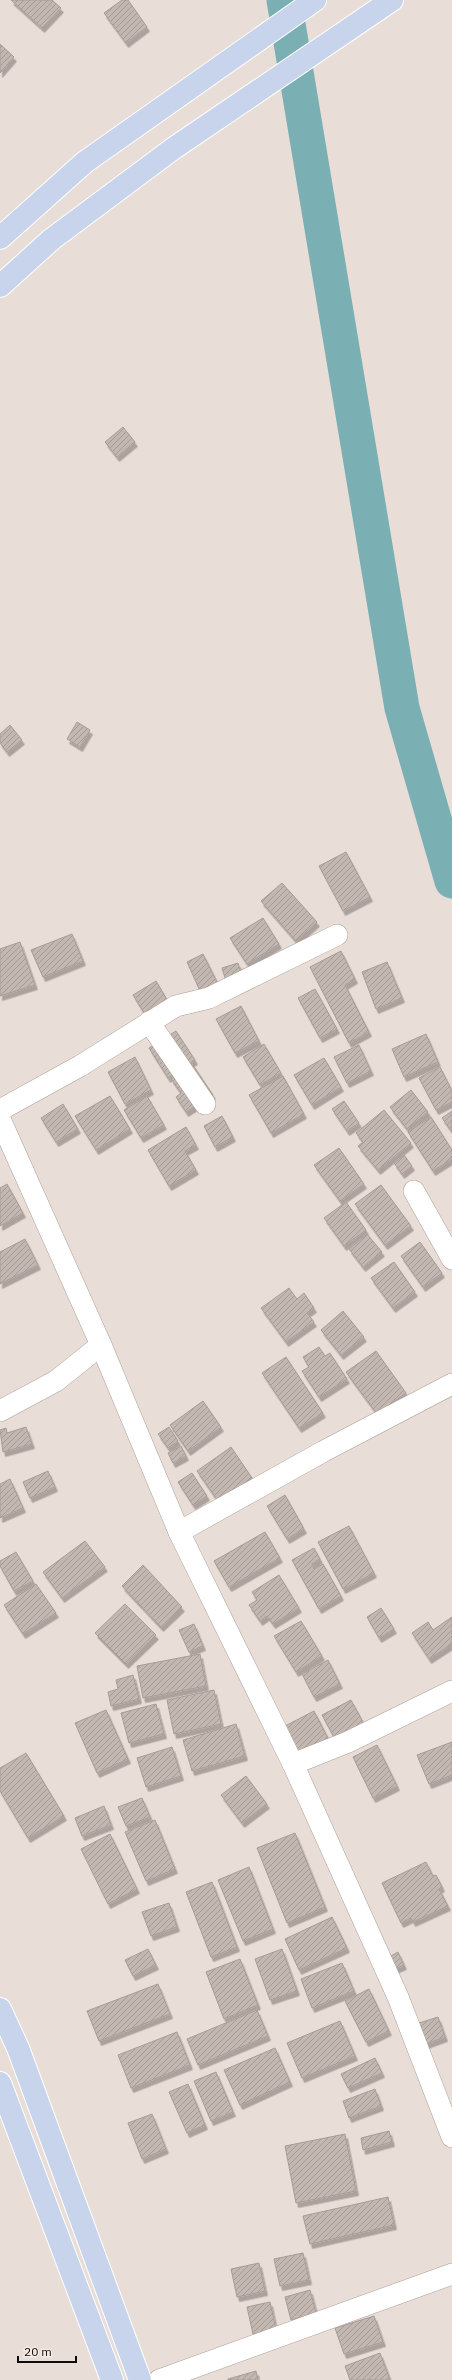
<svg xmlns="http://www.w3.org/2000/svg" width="452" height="2380" font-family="'IBM Plex Sans',sans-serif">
<defs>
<pattern id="building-hatch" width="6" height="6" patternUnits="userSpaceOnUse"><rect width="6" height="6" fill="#c2b7b1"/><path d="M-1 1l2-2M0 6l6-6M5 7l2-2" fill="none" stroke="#a69c97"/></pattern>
<filter id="shadow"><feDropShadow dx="2.5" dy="4.5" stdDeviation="0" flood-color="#0004"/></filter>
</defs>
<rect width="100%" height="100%" fill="#e9ddd7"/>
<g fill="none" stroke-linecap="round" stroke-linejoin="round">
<path stroke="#7ab0b3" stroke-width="35" d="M284 0 402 708 452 881"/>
</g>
<g fill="url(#building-hatch)" stroke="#a79c96" filter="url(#shadow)">
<path d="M11 0H52L61 8 42 28Z"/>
<path d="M122 0H128L147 27 126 43 104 13Z"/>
<path d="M0 44 14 57 0 73Z"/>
<path d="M123 427 135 442 117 457 105 442Z"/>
<path d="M77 722 90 730 80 747 67 739Z"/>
<path d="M10 725 22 740 7 752 0 743V734Z"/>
<path d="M346 852 370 897 343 911 319 866Z"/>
<path d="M282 883 317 922 296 941 261 901Z"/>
<path d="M263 918 279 944 247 964 230 938Z"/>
<path d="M72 934 83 961 43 977 31 950Z"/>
<path d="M20 942 35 985 0 996V949Z"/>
<path d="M341 951 355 979 345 985 369 1032 349 1043 310 967Z"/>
<path d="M203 954 218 984 201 993 187 962Z"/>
<path d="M387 962 402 998 376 1009 362 972Z"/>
<path d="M238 963 242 976 226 981 222 968Z"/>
<path d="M156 981 169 1003 146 1016 133 995Z"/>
<path d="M315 989 337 1029 320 1038 298 998Z"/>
<path d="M241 1006 259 1041 235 1053 216 1019Z"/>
<path d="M176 1031 195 1060 168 1078 149 1048Z"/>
<path d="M426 1034 438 1062 404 1077 392 1049Z"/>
<path d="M264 1044 281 1073 260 1085 243 1057Z"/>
<path d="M359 1045 371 1071 347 1083 334 1057Z"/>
<path d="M135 1057 151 1090 125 1104 108 1072Z"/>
<path d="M324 1058 341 1087 312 1105 294 1075Z"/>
<path d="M193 1065 213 1095 186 1112 176 1097 181 1093 171 1079Z"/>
<path d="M440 1067 452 1091V1102L436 1110 419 1078Z"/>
<path d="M283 1076 304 1114 271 1133 249 1095Z"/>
<path d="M411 1090 428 1112 407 1129 390 1107Z"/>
<path d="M110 1096 130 1129 96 1150 75 1116Z"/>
<path d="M147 1096 164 1125 141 1138 124 1110Z"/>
<path d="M344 1101 359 1123 347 1131 332 1109Z"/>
<path d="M63 1104 78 1129 56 1142 41 1118Z"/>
<path d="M384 1110 411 1143 378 1170 358 1146 363 1142 356 1133Z"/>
<path d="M452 1111V1132L442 1118Z"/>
<path d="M222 1116 233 1137 215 1147 204 1126Z"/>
<path d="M431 1117 452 1150V1159L433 1171 408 1132Z"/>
<path d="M186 1127 196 1145 185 1151 196 1170 169 1186 148 1150Z"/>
<path d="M339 1148 364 1184 340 1201 314 1165Z"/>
<path d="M404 1155 412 1166 402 1174 394 1163Z"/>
<path d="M7 1184 23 1213 0 1226V1188Z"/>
<path d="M381 1185 411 1226 385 1245 355 1204Z"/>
<path d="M346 1202 366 1230 344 1246 324 1218Z"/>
<path d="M367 1234 382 1252 363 1267 349 1249Z"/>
<path d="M25 1239 38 1265 0 1284V1252Z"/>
<path d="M420 1242 442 1273 423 1287 401 1256Z"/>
<path d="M394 1262 415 1292 393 1308 371 1278Z"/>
<path d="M289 1288 297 1299 304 1293 314 1308 307 1313 314 1322 286 1342 261 1308Z"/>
<path d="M343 1311 364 1337 341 1355 321 1330Z"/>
<path d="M319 1347 325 1356 330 1353 347 1379 319 1397 302 1371 309 1367 303 1357Z"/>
<path d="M376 1351 406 1393 377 1414 346 1372Z"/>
<path d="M286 1357 323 1413 299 1428 262 1373Z"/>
<path d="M203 1401 221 1427 188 1451 170 1425Z"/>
<path d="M26 1427 32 1444 3 1452 0 1430 6 1428 7 1433Z"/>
<path d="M169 1427 178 1441 168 1448 158 1434Z"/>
<path d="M181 1446 186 1456 173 1463 168 1453Z"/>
<path d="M231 1447 252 1478 218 1501 197 1471Z"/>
<path d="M48 1471 55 1487 30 1498 23 1482Z"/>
<path d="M192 1473 207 1496 193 1505 178 1482Z"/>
<path d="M10 1479 23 1508 0 1518V1484Z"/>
<path d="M285 1495 304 1529 287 1539 267 1506Z"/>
<path d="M349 1526 374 1573 343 1589 318 1542Z"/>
<path d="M265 1532 280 1558 229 1587 214 1561Z"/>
<path d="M85 1541 105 1567 62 1598 43 1572Z"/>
<path d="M314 1548 320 1559 312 1564 314 1569 323 1564 341 1596 319 1609 292 1560Z"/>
<path d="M16 1552 33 1581 14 1591 0 1566V1561Z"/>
<path d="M143 1565 182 1607 161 1627 122 1586Z"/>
<path d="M279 1575 299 1608 273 1624 267 1616 260 1621 249 1605 257 1600 252 1592Z"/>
<path d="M36 1584 56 1613 23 1634 4 1605Z"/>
<path d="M125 1604 156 1635 126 1664 95 1633Z"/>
<path d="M381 1608 394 1629 379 1638 367 1617Z"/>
<path d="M452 1617V1644L429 1659 412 1633 428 1622 433 1630Z"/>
<path d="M301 1621 322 1656 296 1672 274 1636Z"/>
<path d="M194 1624 203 1646 189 1652 179 1630Z"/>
<path d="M200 1654 206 1686 143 1698 137 1666Z"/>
<path d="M328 1660 340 1684 314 1697 302 1674Z"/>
<path d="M133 1675 139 1699 111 1706 108 1692 118 1689 116 1680Z"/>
<path d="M214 1690 221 1724 174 1734 167 1700Z"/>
<path d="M351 1700 364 1724 335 1739 322 1715Z"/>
<path d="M156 1704 164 1734 129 1743 121 1713Z"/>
<path d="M106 1710 128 1759 97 1773 75 1723Z"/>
<path d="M314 1711 328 1738 298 1754 283 1727Z"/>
<path d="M236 1724 245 1756 192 1771 183 1740Z"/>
<path d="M452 1742V1775L429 1784 417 1755Z"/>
<path d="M377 1745 397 1786 373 1798 353 1757Z"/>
<path d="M172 1747 181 1776 146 1787 137 1758Z"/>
<path d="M26 1753 64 1816 28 1838 0 1791V1768Z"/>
<path d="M246 1776 267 1804 242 1823 221 1795Z"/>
<path d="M142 1798 150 1817 126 1826 118 1807Z"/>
<path d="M104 1806 111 1825 82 1836 75 1818Z"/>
<path d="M155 1820 175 1869 146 1881 125 1832Z"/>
<path d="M295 1833 325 1907 287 1923 257 1848Z"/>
<path d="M110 1834 137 1889 108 1904 81 1849Z"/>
<path d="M426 1862 433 1876 436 1875 442 1887 439 1889 448 1906 413 1922 411 1918 401 1923 382 1883Z"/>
<path d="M249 1867 273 1929 243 1941 218 1880Z"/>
<path d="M212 1882 237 1947 211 1957 186 1892Z"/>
<path d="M169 1903 177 1927 151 1936 142 1912Z"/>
<path d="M332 1917 347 1948 299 1970 285 1939Z"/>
<path d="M148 1949 156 1965 133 1976 125 1960Z"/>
<path d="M282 1949 297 1991 270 2000 255 1959Z"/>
<path d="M398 1952 404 1965 395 1969 389 1957Z"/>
<path d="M240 1959 258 2005 224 2019 206 1972Z"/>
<path d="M342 1963 354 1991 312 2008 301 1979Z"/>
<path d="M158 1984 170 2014 99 2041 87 2011Z"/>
<path d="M369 1989 389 2031 366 2042 345 2001Z"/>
<path d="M257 2010 268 2036 198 2065 187 2039Z"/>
<path d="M438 2017 445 2037 426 2044 419 2023Z"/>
<path d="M340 2021 355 2056 302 2078 287 2043Z"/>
<path d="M177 2032 190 2065 131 2088 118 2055Z"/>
<path d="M275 2048 290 2082 240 2105 224 2070Z"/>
<path d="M375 2058 382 2073 348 2088 341 2074Z"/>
<path d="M216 2072 233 2112 211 2121 194 2081Z"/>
<path d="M188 2084 205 2125 187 2133 169 2092Z"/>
<path d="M375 2089 381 2106 349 2118 343 2101Z"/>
<path d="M152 2114 166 2149 142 2159 128 2123Z"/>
<path d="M389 2131 392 2142 363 2150 361 2138Z"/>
<path d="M345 2134 356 2191 296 2203 285 2146Z"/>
<path d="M388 2197 394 2225 310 2244 303 2216Z"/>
<path d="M303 2253 309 2280 280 2286 274 2259Z"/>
<path d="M259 2263 265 2291 237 2297 231 2269Z"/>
<path d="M310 2290 316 2313 291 2320 285 2297Z"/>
<path d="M270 2302 276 2330 253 2334 247 2307Z"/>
<path d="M374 2316 383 2342 344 2354 335 2328Z"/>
<path d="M380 2353 390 2380H350L345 2366Z"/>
<path d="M256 2371 258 2380H228V2379Z"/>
</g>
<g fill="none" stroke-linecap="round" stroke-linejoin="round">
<defs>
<g id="street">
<path d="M149 1022 205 1104"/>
<path d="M0 1110 80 1066 176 1006 209 998 337 935"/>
<path d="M0 1119 101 1345 179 1532 293 1764 398 1997 452 2137"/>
<path d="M414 1191 452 1259"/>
<path d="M0 1411 56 1381 101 1345"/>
<path d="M179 1532 324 1451 452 1384"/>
<path d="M293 1764 348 1742 452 1691"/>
<path d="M159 2380 452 2274"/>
</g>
<g id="highway">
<path d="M0 238 85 162 315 0"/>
<path d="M0 286 52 239 174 148 392 0"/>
<path d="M0 2009 18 2048 140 2380"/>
<path d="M0 2083 112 2380"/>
</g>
</defs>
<use href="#street" stroke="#aba09a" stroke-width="22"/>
<use href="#highway" stroke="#fff" stroke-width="24"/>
<use href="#street" stroke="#fff" stroke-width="21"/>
<use href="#highway" stroke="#c8d4ec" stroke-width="22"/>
</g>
<path d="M18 2356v6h58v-6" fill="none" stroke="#0e0a09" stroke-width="2"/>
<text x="24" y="2356" font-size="12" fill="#0e0a09" stroke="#f6eae4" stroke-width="3" paint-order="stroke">20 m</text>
</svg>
